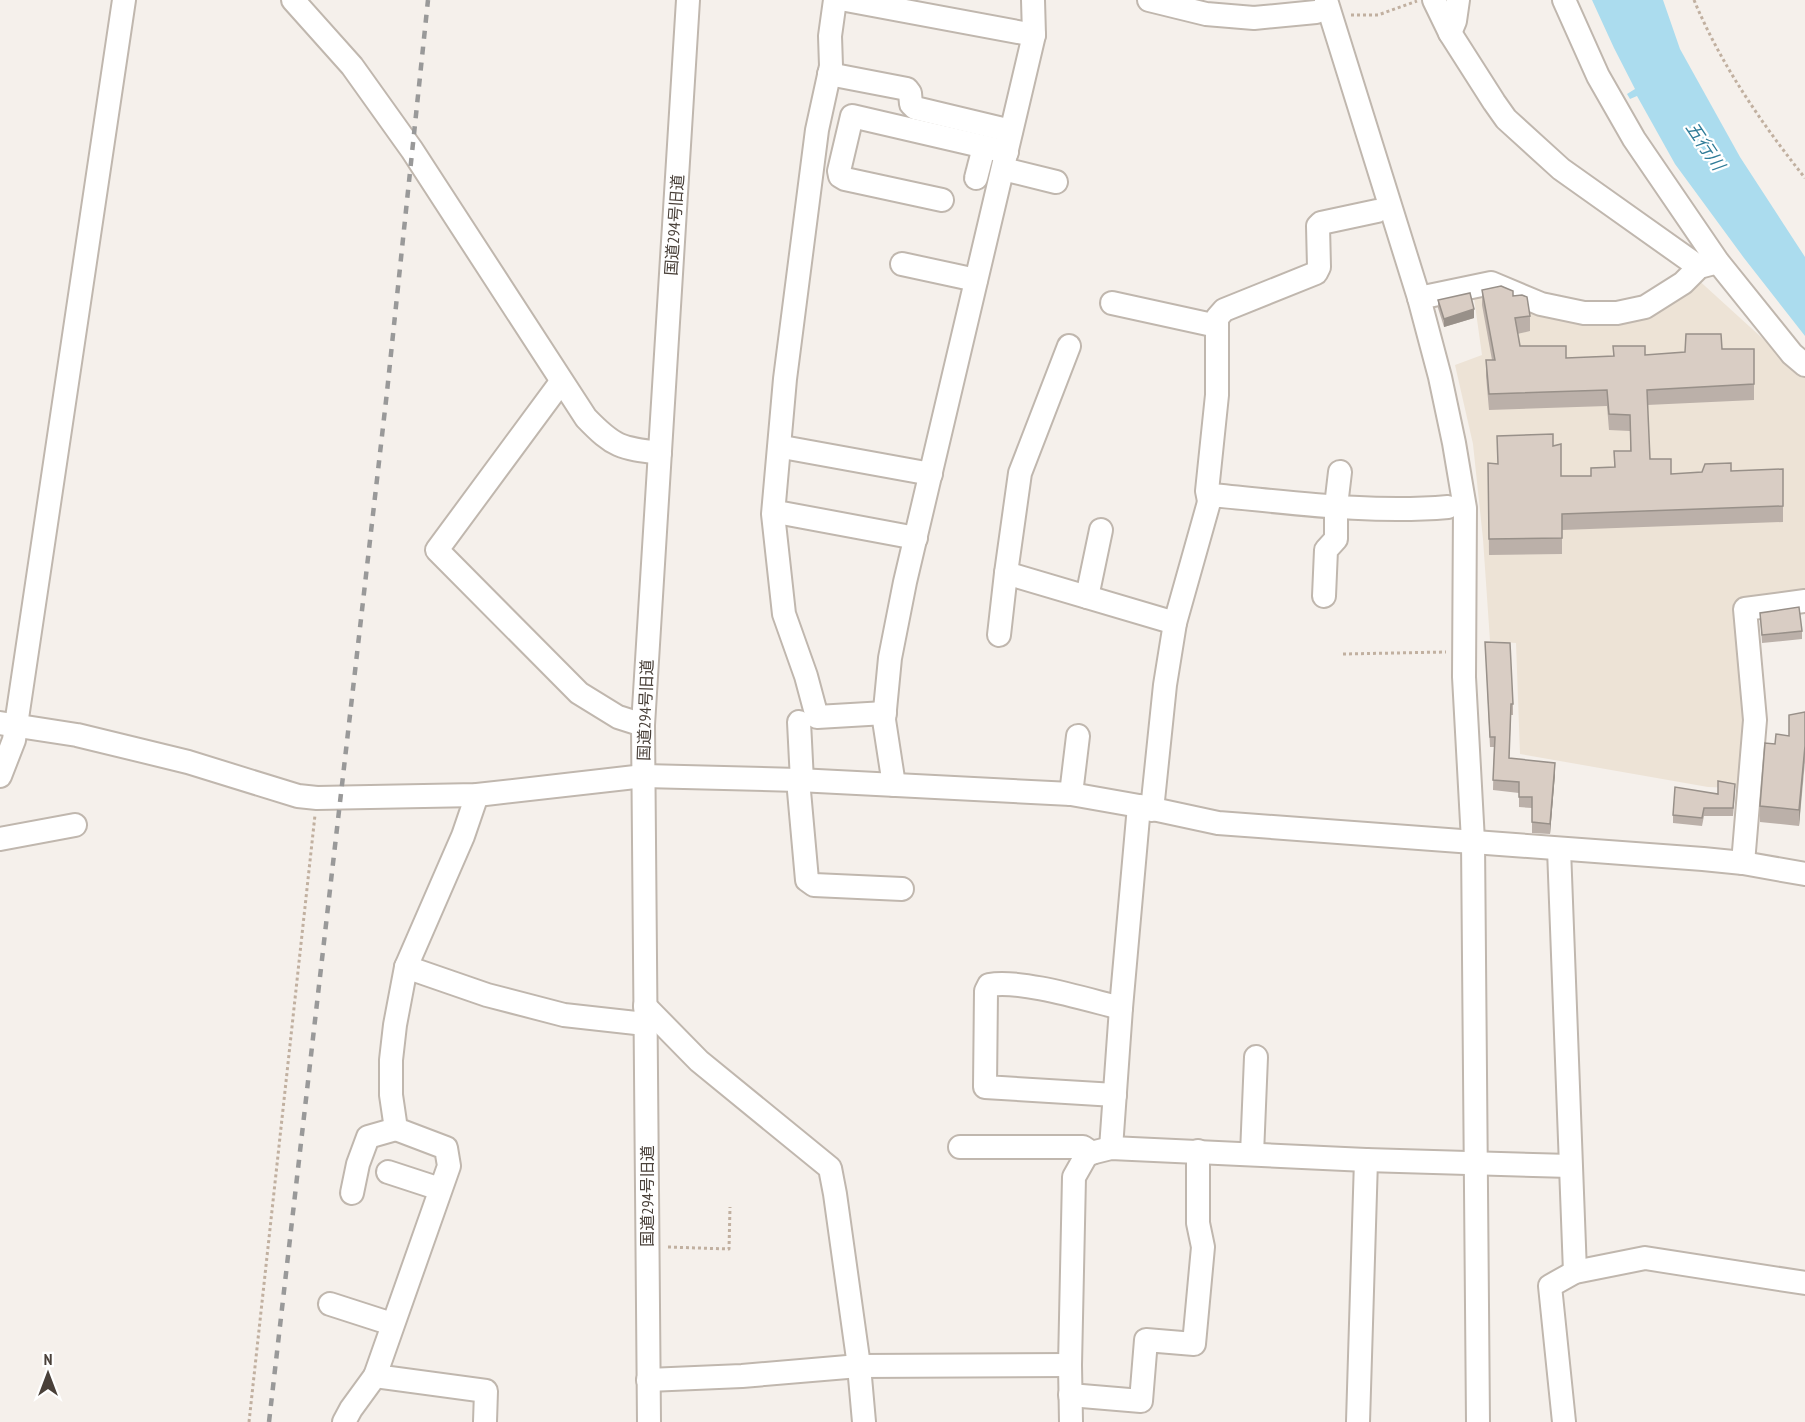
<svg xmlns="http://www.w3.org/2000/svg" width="1805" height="1422" font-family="'PT Sans Narrow','Noto Sans JP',sans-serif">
<rect width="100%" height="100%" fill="#f5f0eb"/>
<path fill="#ede3d6" d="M1694 276 1805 377V591L1737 603 1746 722 1739 788 1708 787 1520 754 1516 643 1490 641 1483 539 1473 444 1455 365 1482 355 1473 291 1587 320Z"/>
<path fill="#abdcee" d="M1592 0H1663L1680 49 1740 157 1805 257V336L1744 258 1675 164 1637 96 1630 99 1627 94 1635 89 1614 48Z"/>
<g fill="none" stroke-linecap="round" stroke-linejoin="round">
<defs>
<g id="minor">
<path d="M293 0 352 66 412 150 586 418C614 447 620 448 660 453"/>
<path d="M835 0 830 36 831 66 817 130 785 379 773 514 784 614 806 676 817 717 885 713"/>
<path d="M846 0 1034 35"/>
<path d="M1149 0 1206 14 1254 18 1316 12"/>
<path d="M1326 0 1419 298 1440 377 1454 443 1465 508 1464 677 1473 841 1478 1422"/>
<path d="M1434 0 1450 33 1494 102 1506 119 1561 169 1699 267"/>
<path d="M1564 0 1598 76 1634 139 1718 262 1792 354 1805 365"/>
<path d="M1450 33 1455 21 1458 0"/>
<path d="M829 74 907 89 910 93 911 104 915 108 1011 131"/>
<path d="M1003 169 1056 182"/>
<path d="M976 178 984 147"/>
<path d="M942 200 845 179 840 176 839 171 852 116 1007 152"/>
<path d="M902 264 976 280"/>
<path d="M1419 298 1491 283 1541 304 1584 313H1617L1645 307 1683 283 1699 267 1714 263"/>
<path d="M1112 303 1217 326"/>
<path d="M561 382 437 550 579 693 618 717 643 725"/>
<path d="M788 448 931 474"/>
<path d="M1209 501 1207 491 1217 395V318L1224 310 1316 273 1319 267 1318 226 1321 223 1377 211"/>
<path d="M782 513 916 538"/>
<path d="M1006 573 1020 473 1069 346"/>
<path d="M1324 596 1326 550 1336 539V506L1340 472"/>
<path d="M1087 597 1101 530"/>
<path d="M999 635 1006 573 1175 623"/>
<path d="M799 722 802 781"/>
<path d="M0 723 77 735 188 762 298 796 317 798 477 795 644 776 798 780 1071 794 1139 806 1218 823 1703 859 1743 863 1805 874"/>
<path d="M0 776 14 740 16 725 124 0"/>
<path d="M798 780 807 880 814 885 902 889"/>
<path d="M894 785 884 720 890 658 905 582 1034 35 1033 0"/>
<path d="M1071 794 1078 736"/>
<path d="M477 795 463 836 406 967 395 1025 391 1060V1095L396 1129 446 1148 449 1166 375 1376 486 1391 485 1422"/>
<path d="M1152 810 1165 685 1175 623 1211 495C1289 502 1369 514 1448 507"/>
<path d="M0 839 75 825"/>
<path d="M1559 849 1575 1272"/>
<path d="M1743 863 1755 720 1745 609 1805 601"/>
<path d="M406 967 487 995 564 1015 645 1024"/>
<path d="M645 1006 699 1061 830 1168 835 1194 859 1366 864 1422"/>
<path d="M1115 1095 985 1087 986 991 989 985C1021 979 1088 1000 1121 1008"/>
<path d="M960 1147H1083L1092 1153"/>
<path d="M1111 1148 1121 1008 1139 806"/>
<path d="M1252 1154 1256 1057"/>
<path d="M388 1172 440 1189"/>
<path d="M352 1193 358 1164 368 1137 396 1129"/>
<path d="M330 1304 392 1324"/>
<path d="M648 1380 742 1376 859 1366 1070 1365"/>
<path d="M1070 1395 1141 1401 1146 1340 1194 1344 1203 1247 1198 1223V1151"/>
<path d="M344 1422 351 1409 375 1376"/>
<path d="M649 1422 643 725 688 0"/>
<path d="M1071 1422 1070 1365 1074 1177 1087 1154 1111 1148 1366 1160 1570 1166"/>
<path d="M1358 1422 1366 1160"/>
<path d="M1564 1422 1550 1286 1575 1272 1645 1258 1805 1283"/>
</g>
</defs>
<use href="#minor" stroke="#c0b7ae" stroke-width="26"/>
<g stroke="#c1b0a0" stroke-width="3" stroke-dasharray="3 3" stroke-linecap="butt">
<path d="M1694 0C1721 65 1762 124 1805 178"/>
<path d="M1351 15H1378L1417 1"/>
<path d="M1343 654 1446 652"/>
<path d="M668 1247 729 1249 730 1207"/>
<path d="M249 1422 315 815"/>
</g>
<use href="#minor" stroke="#fff" stroke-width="22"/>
<path stroke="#999" stroke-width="4.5" stroke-dasharray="8 8" stroke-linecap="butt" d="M269 1422 387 392 428 0"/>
</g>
<g fill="#bbb0a9">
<path d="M1482 290 1513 296 1530 316V331L1517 334 1520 346 1566 358 1613 356V346L1645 355 1722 349H1754V400L1647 405 1650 459 1671 474 1783 469V522L1562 530V554L1489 555 1488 463 1497 464 1553 446 1561 476H1591L1614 467V451H1630V431L1609 430 1607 406 1489 410 1486 376V360H1492L1482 305Z"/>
<path d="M1438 300 1474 318 1444 327 1438 308Z"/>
<path d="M1760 613 1802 631V639L1762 643Z"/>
<path d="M1485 642 1513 704V715H1511L1509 758 1555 774 1550 834 1532 833V808L1519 807V793L1493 790 1494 747H1490Z"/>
<path d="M1805 712V762L1799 826 1760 822V806L1775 744 1789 736Z"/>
<path d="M1735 792 1733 816H1704L1702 826 1673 823V815L1718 794Z"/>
</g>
<g fill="#989089">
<path d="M1474 309V318L1444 327V319Z"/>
<path d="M1804 746V762L1799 826V810Z"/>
<path d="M1555 763V774L1550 834V824Z"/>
</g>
<g fill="#d9cdc4" stroke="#989089" stroke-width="1.5">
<path d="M1501 286 1513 291V296L1522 295 1527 297 1530 316 1515 318 1520 346H1566V358L1614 356 1613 346H1645V355L1685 352 1686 334H1721L1722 349H1754V384L1647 390 1650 459H1671V474L1702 472 1705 464 1731 463V471L1783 469V506L1562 514V538L1489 539 1488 463 1498 464 1497 436 1553 434V446L1561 444V476H1591V468L1615 467 1614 451H1631L1630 415 1609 414 1607 390 1489 394 1486 360H1495L1482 290Z"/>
<path d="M1470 293 1474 309 1444 319 1438 300Z"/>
<path d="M1799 607 1802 631 1762 635 1760 613Z"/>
<path d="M1485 642 1510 643 1513 704H1511L1509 758 1555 763 1550 824 1532 822V797H1519V782L1493 780 1495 737H1490Z"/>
<path d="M1805 712V746L1799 810 1760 806 1765 743 1775 744 1776 734 1789 736V715Z"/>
<path d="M1718 781 1735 784 1733 808H1704L1702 818 1673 815 1675 787 1718 794Z"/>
</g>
<g text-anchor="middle" stroke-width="4.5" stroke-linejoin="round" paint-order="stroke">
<g font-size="16" fill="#494039" stroke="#fff">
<text transform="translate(674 225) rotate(-86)" y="6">国道294号旧道</text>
<text transform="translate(645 710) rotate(-88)" y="6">国道294号旧道</text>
<text transform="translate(647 1196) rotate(-90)" y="6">国道294号旧道</text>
</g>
<g font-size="18" font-style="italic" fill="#307c98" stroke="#fff">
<text transform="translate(1705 146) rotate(56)" y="6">五行川</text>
</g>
</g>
<g transform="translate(48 1374)" stroke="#ffffff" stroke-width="4.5" paint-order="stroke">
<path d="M0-4.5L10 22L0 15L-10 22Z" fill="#494039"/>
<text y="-9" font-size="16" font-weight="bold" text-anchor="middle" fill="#494039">N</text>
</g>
</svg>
